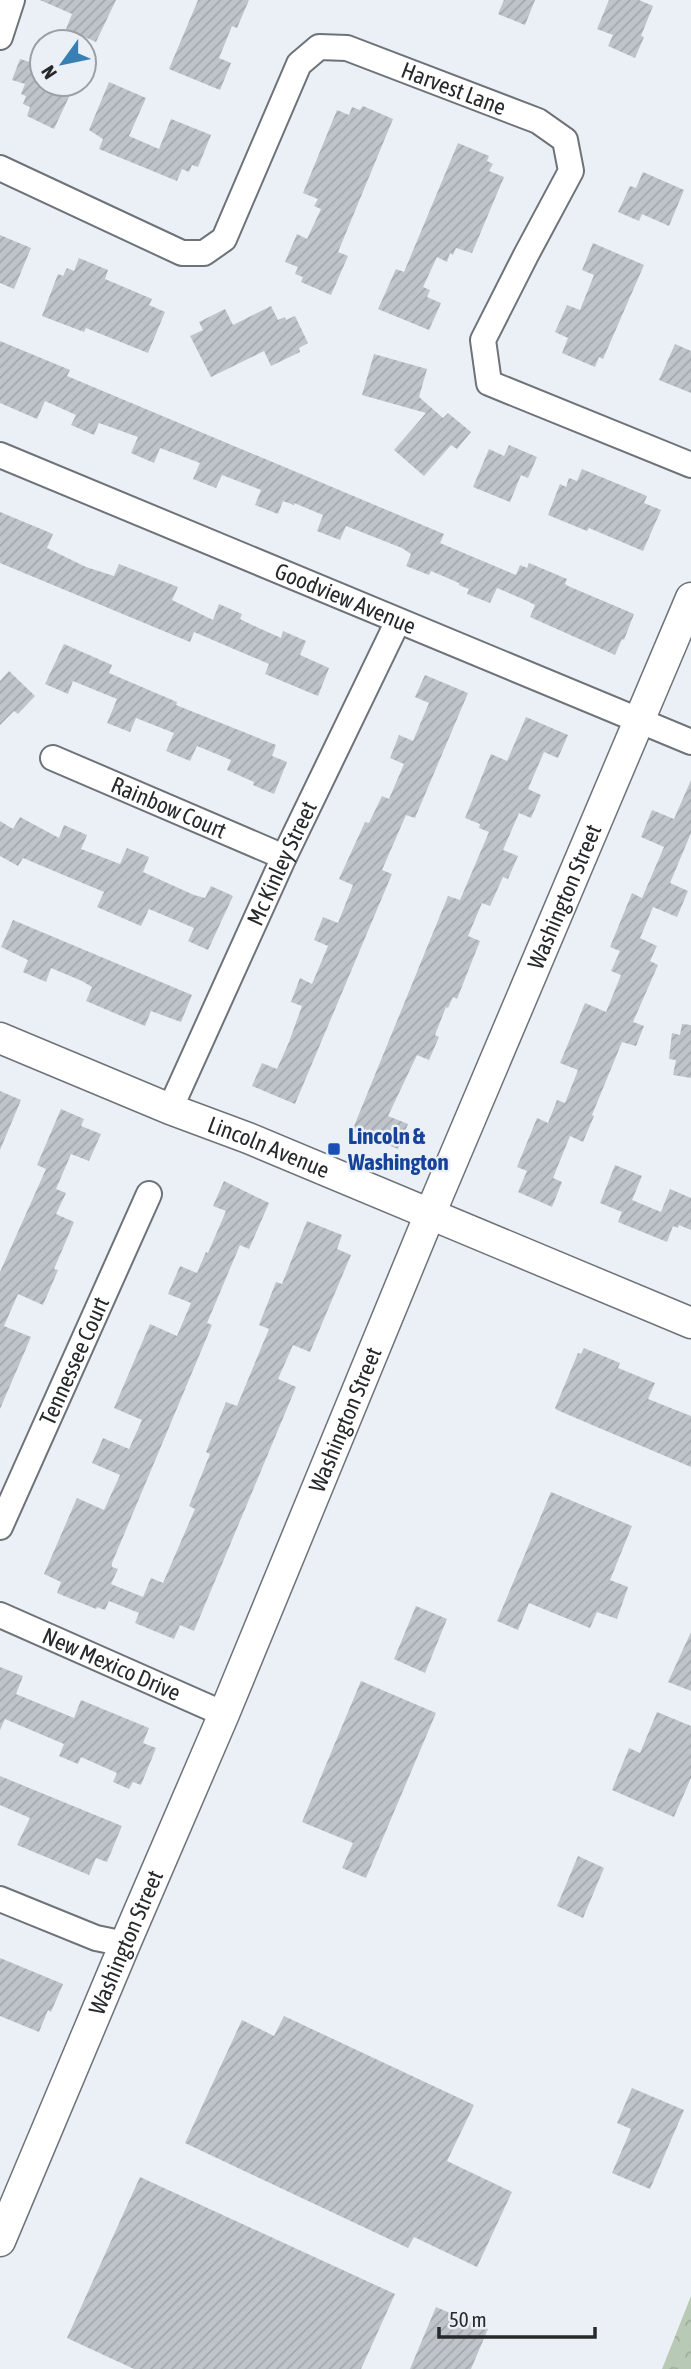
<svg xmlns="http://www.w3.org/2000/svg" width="691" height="2369" font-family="'Asap Condensed',sans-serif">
<defs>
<pattern id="park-crowns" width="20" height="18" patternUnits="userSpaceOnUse" patternTransform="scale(1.75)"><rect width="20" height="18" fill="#b8cab5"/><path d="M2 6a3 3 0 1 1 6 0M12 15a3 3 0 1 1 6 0" fill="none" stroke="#9eae9c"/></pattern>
<pattern id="building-hatch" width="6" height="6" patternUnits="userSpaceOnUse" patternTransform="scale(1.75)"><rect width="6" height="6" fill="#bec4c9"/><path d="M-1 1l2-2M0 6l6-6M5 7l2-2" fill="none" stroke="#a3a8ad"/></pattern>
</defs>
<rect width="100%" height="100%" fill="#eaf0f6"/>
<path fill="url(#park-crowns)" d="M691 2296V2369H662Z"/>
<g fill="url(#building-hatch)">
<path d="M40 0H116L96 42 66 29 72 14Z"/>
<path d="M198 0H249L237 28 232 26 219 58 231 63 220 90 169 69Z"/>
<path d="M504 0H535L525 25 498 14Z"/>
<path d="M609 0H639L653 6 641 36 644 37 635 58 608 46 613 35 597 29Z"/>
<path d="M41 43 42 84H75L54 129 27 116 30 107 23 104 26 96 21 94 25 84 12 80 20 59 33 63Z"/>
<path d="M109 82 146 98 129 136 159 149 171 119 211 135 198 167 192 165 189 172 182 169 177 181 99 149 103 139 89 130Z"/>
<path d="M363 106 393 119 338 252 348 256 331 295 301 282 303 277 295 274 298 267 285 262 297 234 307 239 321 209 314 206 318 199 303 193 337 110 349 115 352 107 360 110Z"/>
<path d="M458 143 489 156 487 161 493 164 489 171 504 177 472 253 456 248 453 255 450 253 447 262 437 257 423 287 430 290 427 297 441 303 429 330 378 309 396 269 404 272Z"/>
<path d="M643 172 684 190 669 226 642 214 639 221 618 212 630 186 636 188Z"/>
<path d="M0 235 31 248 14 289 0 283Z"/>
<path d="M593 243 644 265 603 359 599 357 595 367 562 353 568 338 555 332 567 305 580 310 594 275 582 270Z"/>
<path d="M79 258 108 270 105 279 152 299 149 305 165 312 148 353 86 328 84 332 42 316 58 274 63 276 67 268 74 271Z"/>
<path d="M271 306 278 320 285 317 286 320 295 316 308 343 299 348 300 352 271 366 264 351 211 377 190 336 203 330 199 322 225 309 233 325Z"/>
<path d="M0 341 70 370 67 376 444 534 440 543 516 575 520 565 527 568 529 563 567 579 565 584 568 586 634 614 624 640 622 639 615 655 530 617 535 605 525 600 497 588 490 603 467 594 469 589 459 585V583L431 571 429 575 406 566 411 554 402 548 346 526 340 540 317 531 323 515 294 503V505L283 501 278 514 255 505 261 490 222 475 216 488 193 479 200 463 160 448 154 463 131 453 138 437 99 423 94 435 71 425 76 415 45 401 37 419 0 403Z"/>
<path d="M675 344 691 351V393L659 380Z"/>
<path d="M374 354 427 369 419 397 443 418 448 413 471 432 457 449 451 445 424 476 394 450 426 413 362 395Z"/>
<path d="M509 445 537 457 528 478 521 475 510 502 473 487 489 449 504 456Z"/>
<path d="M582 469 647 496 644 503 661 510 643 551 589 528 587 531 548 515 560 484 566 487 569 478 577 481Z"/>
<path d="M0 512 53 534 47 548 86 567 114 576 119 564 178 587 172 600 213 620 219 604 242 614 240 619 250 624 281 638 283 631 306 641 300 655 329 668 318 696 265 674 269 664 194 632 190 642 0 563Z"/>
<path d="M64 644 112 665 109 673 177 702 176 705 276 745 272 756 287 762 274 794 253 785 254 782 227 770 231 760 197 746 190 761 166 751 174 733 136 718 130 732 107 723 117 699 73 681 68 694 45 684Z"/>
<path d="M9 671 35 696 18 714 14 711 0 725V681Z"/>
<path d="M425 675 468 693 415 818 406 815 382 870 392 874 295 1104 252 1086 262 1063 277 1069 289 1042 302 1006 291 1002 300 978 312 984 328 946 314 940 323 917 338 923 353 885 339 879 365 822 369 823 382 796 389 799 404 764 390 758 399 735 413 741 429 703 415 697Z"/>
<path d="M526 717 568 735 558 758 544 752 528 789 541 795 531 818 519 813 503 850 518 856 508 879 503 877 490 906 482 903 468 936 480 941 457 999 453 997 448 1008 446 1007 435 1035 439 1037 429 1060 417 1055 388 1116 408 1124 398 1149 352 1131 448 896 460 900 489 832 479 828 480 824 465 818 491 754 507 761Z"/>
<path d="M691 780V833L670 883 688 891 677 917 653 907 640 938 657 946 650 961 658 965 633 1022 644 1026 636 1046 622 1042 592 1115 594 1116 583 1142 570 1136 553 1178 562 1182 552 1207 518 1192 527 1171 517 1167 537 1118 548 1123 557 1100 565 1103 578 1070 560 1063 585 1003 606 1012 621 975 611 971 620 951 610 947 632 893 642 898 664 847 641 837 652 810 674 819Z"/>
<path d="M20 817 59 838 64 825 87 835 81 849 120 864 127 848 149 857 143 872 194 895 205 898 211 886 233 896 208 950 188 941 194 928 149 909 141 926 97 907 104 892 23 858 18 866 0 856V821L13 829Z"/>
<path d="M13 920 192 995 181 1022 151 1011 145 1026 86 1001 92 987 82 981 51 968 46 982 23 972 28 960 1 947Z"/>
<path d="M682 1024 691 1025V1078L673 1075 676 1060 669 1059 672 1033 680 1035Z"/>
<path d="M0 1091 21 1100 0 1150Z"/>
<path d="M61 1109 84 1119 81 1126 101 1134 89 1161 71 1154 56 1189 66 1193 56 1214 74 1222 54 1269 58 1270 43 1305 18 1294 4 1326 31 1337 0 1409V1272L46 1169 37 1165Z"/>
<path d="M615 1165 642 1176 632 1200 661 1212 670 1189 691 1198V1230L679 1225 678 1228 673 1226 667 1242 618 1222 622 1212 600 1203Z"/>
<path d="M224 1181 269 1203 249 1249 240 1245 207 1323 212 1325 112 1563V1567L118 1569 111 1584 143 1597 151 1578 163 1583 195 1509 189 1506 210 1454 206 1452 226 1402 237 1406 269 1329 259 1325 276 1282 282 1284 307 1221 342 1235 337 1249 351 1255 310 1352 293 1345 278 1379 296 1387 194 1631 180 1625 174 1639 135 1623 139 1613 109 1601 105 1610 97 1607 96 1609 57 1593 61 1582 44 1574 77 1498 104 1510 120 1475 92 1463 103 1438 129 1449 142 1420 114 1408 150 1324 177 1336 191 1303 168 1294 180 1266 197 1273 206 1252 208 1253 226 1211 213 1206Z"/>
<path d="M584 1348 620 1363 618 1368 655 1383 648 1399 691 1416V1467L557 1410 555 1408 578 1353 581 1354Z"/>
<path d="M551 1492 632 1526 610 1580 628 1587 617 1619 597 1612 590 1628 529 1603 518 1630 497 1621Z"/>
<path d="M416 1606 447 1619 425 1673 394 1659Z"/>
<path d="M691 1632V1691L668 1682Z"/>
<path d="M0 1667 23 1676 16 1694 74 1718 81 1700 149 1728 143 1743 156 1748 141 1785 133 1782 129 1789 113 1782 117 1773 81 1757 78 1764 59 1756 64 1744 5 1719 0 1730Z"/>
<path d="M361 1681 436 1713 366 1878 342 1868 353 1843 302 1822Z"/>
<path d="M657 1712 691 1726V1778L674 1817 612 1790 629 1748 640 1753Z"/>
<path d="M0 1776 122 1826 107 1862 96 1858 89 1875 17 1845 30 1818 0 1805Z"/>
<path d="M578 1856 604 1868 583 1918 557 1906Z"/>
<path d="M0 1958 63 1984 51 2012 48 2010 39 2032 0 2016Z"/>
<path d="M284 2016 474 2105 447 2161 512 2192 477 2267 414 2237 408 2248 185 2143 242 2020 274 2036Z"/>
<path d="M632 2088 684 2110 650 2189 612 2173 631 2129 617 2123Z"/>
<path d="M140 2177 395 2294 361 2369H134L67 2338Z"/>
<path d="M436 2307 488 2329 471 2369H410Z"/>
</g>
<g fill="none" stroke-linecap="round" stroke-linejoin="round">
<defs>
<g id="minor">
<path d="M0 37 12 0"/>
<path id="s1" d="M0 168 182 253H204L224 239 299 64 319 47 347 48 538 121 565 140 571 171 526 255 483 340 489 383 691 465"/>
<path id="s2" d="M0 455 691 742"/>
<path id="s3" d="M53 758 284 857"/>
<path id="s4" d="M170 1109 284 857 398 621"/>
<path id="s5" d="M0 1527 149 1194"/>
<path id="s6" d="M0 1615 224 1714"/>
<path d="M0 1899 96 1938 125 1944"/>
</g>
<g id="tertiary">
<path id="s7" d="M0 1038 170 1109 248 1138 691 1323"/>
<path id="s8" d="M0 2241 125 1944 224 1714 430 1214 691 598"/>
</g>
</defs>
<use href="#minor" stroke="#6d7378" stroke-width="28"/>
<use href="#tertiary" stroke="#6d7378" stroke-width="33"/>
<use href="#minor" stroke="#fff" stroke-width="24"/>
<use href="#tertiary" stroke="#fff" stroke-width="30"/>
</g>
<rect fill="#1a4fb4" stroke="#eaf0f6" stroke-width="2.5" x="327" y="1142" width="14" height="14" rx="3.5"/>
<g text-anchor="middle" stroke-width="5" stroke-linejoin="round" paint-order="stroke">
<g font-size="23" fill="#27292b" stroke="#eaf0f6">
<text dy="8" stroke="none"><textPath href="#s1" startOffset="606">Harvest Lane</textPath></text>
<text dy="8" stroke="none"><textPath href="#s2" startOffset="374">Goodview Avenue</textPath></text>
<text dy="8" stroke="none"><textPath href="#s3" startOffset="126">Rainbow Court</textPath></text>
<text dy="8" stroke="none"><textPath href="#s4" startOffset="270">Mc Kinley Street</textPath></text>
<text dy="8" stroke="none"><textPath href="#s8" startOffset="1458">Washington Street</textPath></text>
<text dy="8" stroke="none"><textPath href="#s7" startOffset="290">Lincoln Avenue</textPath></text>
<text dy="8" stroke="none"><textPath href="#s5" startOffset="182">Tennessee Court</textPath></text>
<text dy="8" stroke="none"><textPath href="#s8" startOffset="891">Washington Street</textPath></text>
<text dy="8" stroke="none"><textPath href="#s6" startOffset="122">New Mexico Drive</textPath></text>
<text dy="8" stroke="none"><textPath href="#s8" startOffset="324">Washington Street</textPath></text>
</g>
<g font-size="23" font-weight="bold" fill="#164399" stroke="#eaf0f6" text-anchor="start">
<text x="348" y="1144">Lincoln &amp;<tspan x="348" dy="26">Washington</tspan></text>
</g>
</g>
<g transform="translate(63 63) rotate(237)"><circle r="33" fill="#eaf0f6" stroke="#9ca0a5" stroke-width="2"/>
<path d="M0-5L12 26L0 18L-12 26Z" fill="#387fb4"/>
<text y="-10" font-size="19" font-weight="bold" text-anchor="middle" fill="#27292b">N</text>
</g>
<path d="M439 2327v10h156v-10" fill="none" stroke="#27292b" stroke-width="3.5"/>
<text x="449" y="2327" font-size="21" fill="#27292b" stroke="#eaf0f6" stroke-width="5" paint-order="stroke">50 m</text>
</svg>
